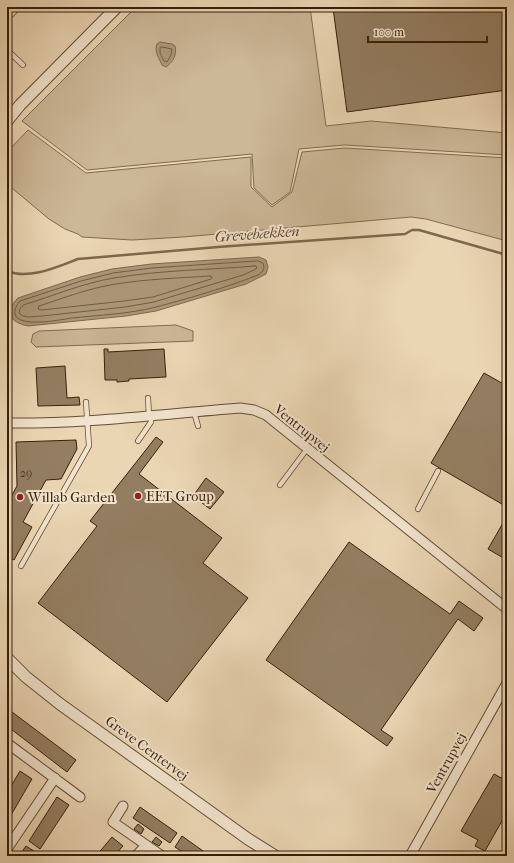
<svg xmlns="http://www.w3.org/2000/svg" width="514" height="863" font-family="'IM FELL French Canon',serif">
<rect width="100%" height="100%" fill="#ebd6b4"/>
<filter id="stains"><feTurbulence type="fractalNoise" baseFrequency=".005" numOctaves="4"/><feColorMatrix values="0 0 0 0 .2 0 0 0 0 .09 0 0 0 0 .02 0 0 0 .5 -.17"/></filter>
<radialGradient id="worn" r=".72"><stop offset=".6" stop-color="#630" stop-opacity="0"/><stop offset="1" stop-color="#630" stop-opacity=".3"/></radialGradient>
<g fill="#ccb797" stroke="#816b50">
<path d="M136 7H310L326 126 371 121 507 133V155L345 145 299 149 290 192 272 205 254 188 252 154 87 170 22 121Z"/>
<path d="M28 130 86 173 251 157V187L272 207 292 192 302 152 345 148 507 158V241L426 219 411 217 183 237 132 240 82 237 78 234 65 229 49 219 7 184V152Z"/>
<path d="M176 325 193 331V341L36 347 31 342 33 334 39 331Z"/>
</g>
<g fill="#ad987a" stroke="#7d684d">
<path d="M160 42 172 44 175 46C177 55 173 62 166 67L162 65C159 58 154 52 157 44Z"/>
<path d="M259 257 266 260 268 267 266 274 246 284 156 311 126 316 28 326C9 322 4 312 18 298L80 277 112 269 151 264Z"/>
</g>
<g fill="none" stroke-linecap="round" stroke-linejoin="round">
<g stroke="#725c42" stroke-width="1">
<path d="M162 47 172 49 171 55 167 62 164 61 160 53V48Z"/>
<path d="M258 261 263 263 264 267 263 271 258 275C225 288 190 298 156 307 129 314 100 315 72 318 59 320 33 325 21 320 11 316 15 307 20 301L81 281 113 273 152 268Z"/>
<path d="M255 266 257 267 256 269 243 275 154 302 125 307 42 316 28 317 23 316 19 313 20 309 23 305C53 296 83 283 114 278 161 270 208 270 255 266Z"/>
<path d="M210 276 212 277 211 279 153 297 124 301 42 310 38 309 39 306C64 298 89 288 116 284 147 279 179 278 210 276Z"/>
</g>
<path stroke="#7d684d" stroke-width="2.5" d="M7 271C29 280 57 267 78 259L218 247 405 234 412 230H419L507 255"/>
</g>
<g fill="#947e62" stroke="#361f0a">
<path d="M344 7H507V90L347 112 333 8Z"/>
<path d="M104 349H108V352L164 349 166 377 129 379V381L117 382V380H105Z"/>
<path d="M65 366 67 398 79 397 80 405 38 406 36 368Z"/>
<path d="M484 373 507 386V507L431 463Z"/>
<path d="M156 437 163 442 139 474 222 538 203 563 248 598 167 702 38 603 97 526 90 521Z"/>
<path d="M76 440 77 449 61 479 46 480 23 522 32 527 14 560 7 556V504L17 486 16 442Z"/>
<path d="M206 478 224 492 210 509 193 496Z"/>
<path d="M507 516V555L505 559 488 549Z"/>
<path d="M349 542 450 614 459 601 483 618 474 631 458 619 381 730 393 738 387 746 266 660Z"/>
<path d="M8 709 76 760 67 772 7 726V710Z"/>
<path d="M7 763 11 766 7 772Z"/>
<path d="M20 771 32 779 7 822V793Z"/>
<path d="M494 774 507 781V812L485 851 475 846 478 840 461 831Z"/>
<path d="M57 797 69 805 40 849 29 841Z"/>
<path d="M140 807 177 833 170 843 133 818Z"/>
<path d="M138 824 144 829 141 834 134 829Z"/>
<path d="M182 836 210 856H188L175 847Z"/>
<path d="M112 837 123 846 114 856H96Z"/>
<path d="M156 837 162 842 159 846 152 842Z"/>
<path d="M26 846 37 853 36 856H19Z"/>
</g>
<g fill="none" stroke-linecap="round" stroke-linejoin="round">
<defs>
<g id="service">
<path d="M7 19 19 7"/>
<path d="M7 50 23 65"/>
<path d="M7 76 9 78"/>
<path d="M148 398 149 416"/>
<path d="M194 412 198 426"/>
<path d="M138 441 151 422V416"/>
<path d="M280 485 307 449"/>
<path d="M418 509 438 471"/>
<path d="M21 566 89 446 86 402"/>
</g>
<g id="minor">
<path d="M7 423C85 424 162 414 240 408L254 410 266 415 507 609"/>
<path d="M7 743 80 797"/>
<path d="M123 806 113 822 162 856"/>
<path d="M7 849 55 778"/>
<path d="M136 856 146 845"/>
<path d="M410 856 507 683"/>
</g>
<g id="tertiary">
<path d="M7 121 20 105 117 7"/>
<path d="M7 658 26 677 60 704 248 839 275 856"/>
</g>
</defs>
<use href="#service" stroke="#634d34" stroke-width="6"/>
<use href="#minor" stroke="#634d34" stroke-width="11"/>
<use href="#tertiary" stroke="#634d34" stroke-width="13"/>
<use href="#service" stroke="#f2e4ce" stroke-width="4.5"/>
<use href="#minor" stroke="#f2e4ce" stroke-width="9"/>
<use href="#tertiary" stroke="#f2e4ce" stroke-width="11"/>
</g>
<g fill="#8f2418" stroke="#f2e4ce" stroke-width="1.5">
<circle cx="138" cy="496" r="4"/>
<circle cx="20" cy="497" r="4"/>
</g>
<g text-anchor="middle" stroke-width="4" stroke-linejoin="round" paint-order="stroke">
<g font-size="12" fill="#4e3720">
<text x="26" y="477">29</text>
</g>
<g font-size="14" fill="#361f0a" stroke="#f2e4ce">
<text transform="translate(302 428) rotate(39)" y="5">Ventrupvej</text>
<text transform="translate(147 748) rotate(36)" y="5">Greve Centervej</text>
<text transform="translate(446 763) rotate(-61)" y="5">Ventrupvej</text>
</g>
<g font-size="14" fill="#361f0a" stroke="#f2e4ce" text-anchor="start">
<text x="146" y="501">EET Group</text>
<text x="28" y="502">Willab Garden</text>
</g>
<g font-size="15" font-style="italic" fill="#604931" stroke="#f2e4ce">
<text transform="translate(257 234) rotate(-4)" y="5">Grevebækken</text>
</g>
</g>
<rect width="514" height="863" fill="none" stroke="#ebd6b4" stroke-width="24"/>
<rect x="8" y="8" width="498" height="847" fill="none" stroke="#361f0a" stroke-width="2"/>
<rect x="12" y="12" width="490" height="839" fill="none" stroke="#361f0a"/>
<path d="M368 36v6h119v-6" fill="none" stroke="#361f0a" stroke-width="2"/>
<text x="374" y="36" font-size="12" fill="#361f0a" stroke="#f2e4ce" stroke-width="3" paint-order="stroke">100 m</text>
<rect width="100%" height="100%" filter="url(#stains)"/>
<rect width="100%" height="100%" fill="url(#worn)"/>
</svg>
